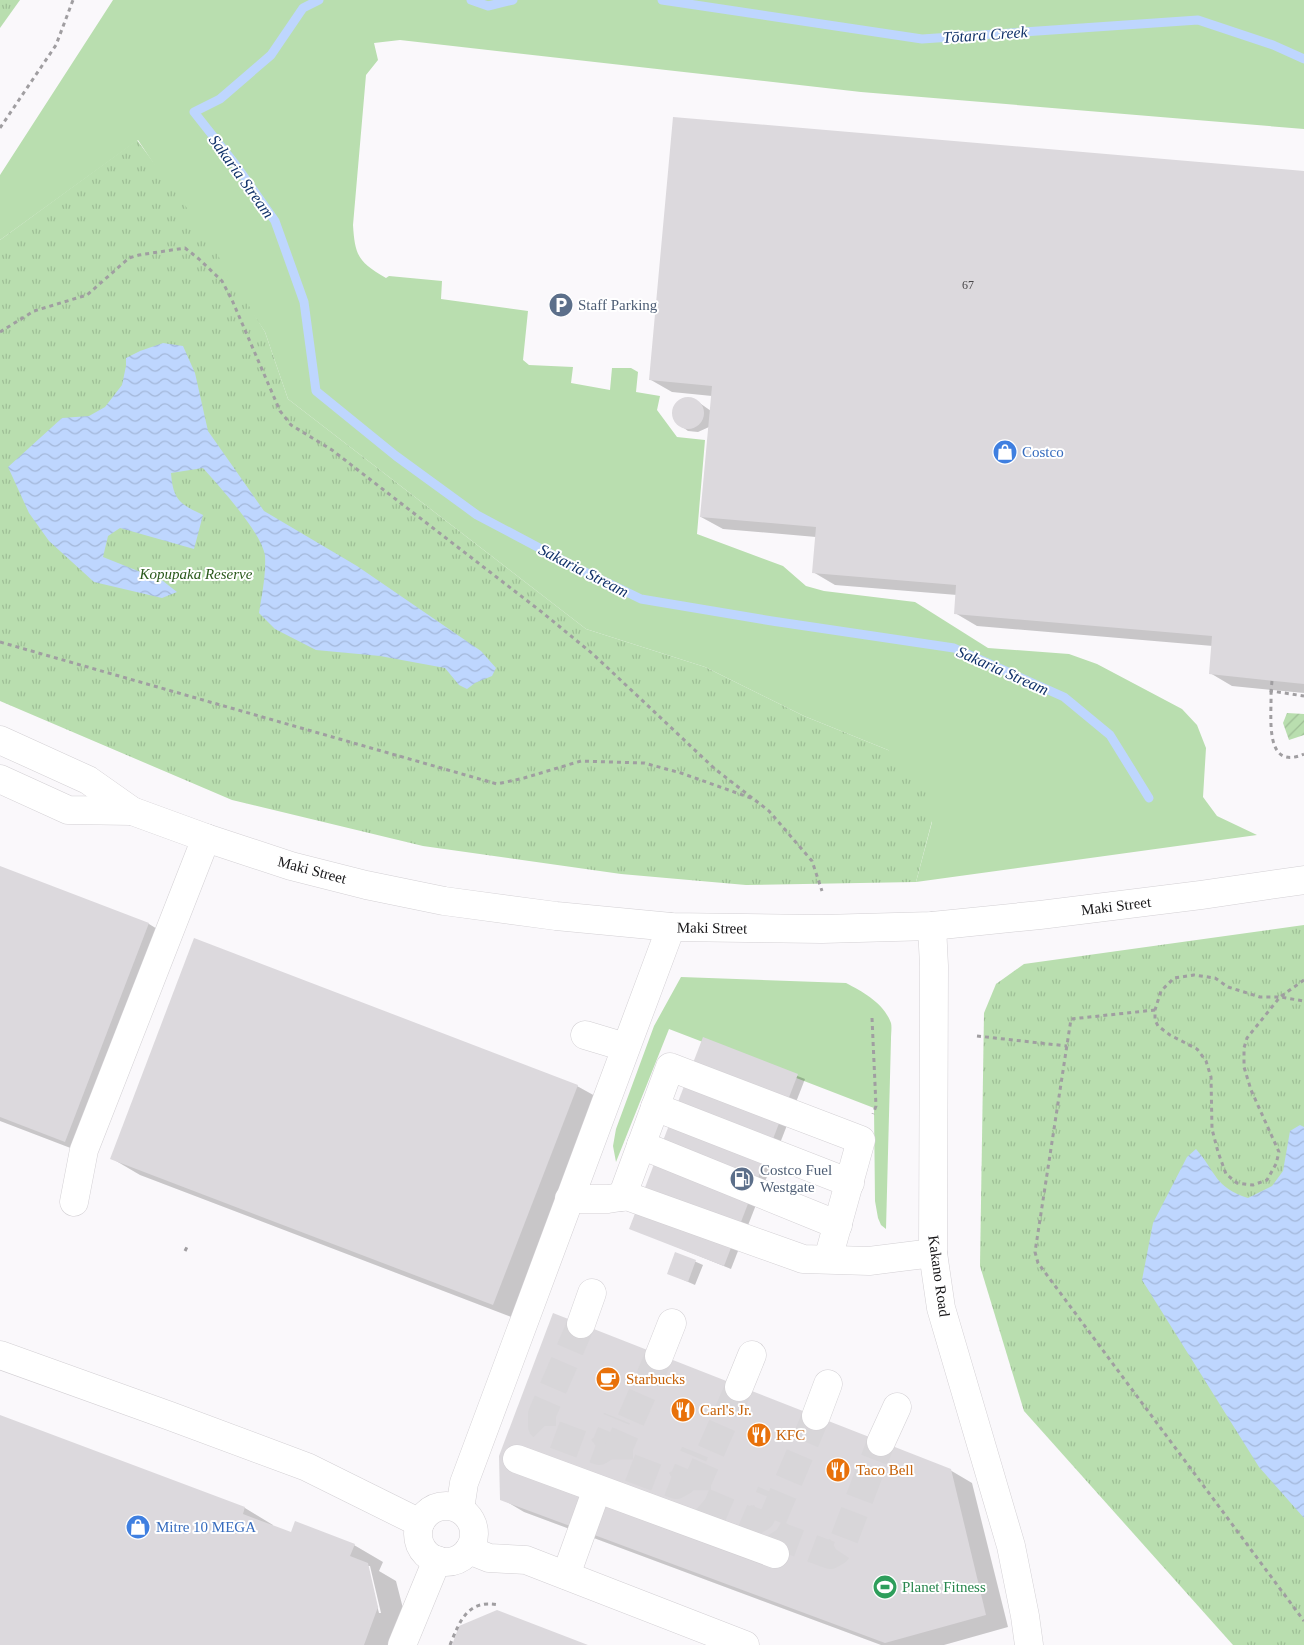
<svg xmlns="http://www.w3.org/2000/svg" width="1304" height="1645" font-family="'Times New Roman',serif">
<defs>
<pattern id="park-tufts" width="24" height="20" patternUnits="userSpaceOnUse" patternTransform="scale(1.25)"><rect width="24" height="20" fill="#b9deaf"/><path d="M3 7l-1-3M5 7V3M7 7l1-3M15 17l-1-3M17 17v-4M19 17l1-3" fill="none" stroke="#9ebe96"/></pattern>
<pattern id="garden-furrows" width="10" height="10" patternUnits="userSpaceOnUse" patternTransform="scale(1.25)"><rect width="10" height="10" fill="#b9deaf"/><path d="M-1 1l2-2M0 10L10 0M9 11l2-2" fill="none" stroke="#9ebe96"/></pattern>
<pattern id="water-waves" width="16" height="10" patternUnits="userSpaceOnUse" patternTransform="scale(1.25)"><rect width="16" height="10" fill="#bed6fe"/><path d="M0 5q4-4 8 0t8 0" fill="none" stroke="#a3b7d9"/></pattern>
</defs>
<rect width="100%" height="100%" fill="#faf8fb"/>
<g fill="#b9deaf">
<path d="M113 0H1304V129L861 92 400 40 374 43 378 60 366 75 353 225C355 257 359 262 386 278L389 276 442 281 441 299 528 311 523 360 529 365 573 367 571 383 610 390 612 368H631L638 372 636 392 660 396 657 410 677 437 705 440 697 534 783 566 806 586 824 591 915 602 988 648 1069 654 1097 664 1182 709 1197 725 1206 748 1203 797 1217 816 1257 835 916 882 932 822 888 750 804 716 705 667 586 629 288 399 265 332 138 140 0 240V175Z"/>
<path d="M681 977 846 983C863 992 884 1003 891 1023 892 1027 891 1034 891 1039L886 1229 881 1225 878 1218 875 1201 874 1108 669 1029 616 1162 613 1146 616 1129 654 1026Z"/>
</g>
<g fill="url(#park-tufts)">
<path d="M0 0H20L0 28Z"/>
<path d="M137 140 198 223 265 332 288 399 586 629 705 667 804 716 888 750 925 786 932 821 916 882 746 885 621 874 423 846 232 800 0 701V240Z"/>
<path d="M1304 925V1645H1233L1024 1411 980 1266 984 1013 996 984 1024 964Z"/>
</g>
<path fill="url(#garden-furrows)" d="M1287 713 1304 714V735L1289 740 1283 723Z"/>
<g fill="url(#water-waves)">
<path d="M163 343 183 346 195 373 208 431 264 511 357 566 481 651 496 668 492 676 475 683 467 689 459 685 445 668 380 656 316 650 275 629 259 613C262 595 266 575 265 556 262 533 219 486 203 468L171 473C173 500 180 504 203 515L194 549 120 528 108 536 103 557 163 581 177 592 162 598 94 582 49 541 29 513 8 467 62 418 89 416 105 407 122 385 126 366V358L140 351Z"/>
<path d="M1300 1125 1304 1127V1518L1259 1467 1142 1280 1153 1223 1187 1157 1196 1149C1217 1173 1214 1187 1248 1198L1272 1186 1283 1171 1290 1131Z"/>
</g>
<g fill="#0003" fill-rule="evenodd">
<path d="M1304 172V693L1232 686 1210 673 1213 646 977 626 955 613 957 595 835 585 813 572 816 537 723 529 701 517 709 427 698 432 688 431 681 426 674 418V408L680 400 684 398 694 399 711 411 712 396 672 392 651 380Z"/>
<path d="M0 867 149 924 177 941 94 1157 0 1121Z"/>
<path d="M704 1039 805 1079 731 1269 630 1228Z"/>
<path d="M577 1086 606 1102 522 1321 140 1175 111 1158Z"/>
<path d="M676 1253 703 1265 695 1285 668 1273Z"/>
<path d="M0 1416 245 1508 273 1525V1527L292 1534 354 1545 383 1562 379 1571 396 1581 407 1624 399 1645H0ZM367 1566H370L381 1613H379Z"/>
<path d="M950 1470 972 1483 1008 1627 944 1645H881L524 1512 502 1499Z"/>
</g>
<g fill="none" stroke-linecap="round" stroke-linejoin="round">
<g stroke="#bed6fe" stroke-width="9">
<path d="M319 0 303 8 271 55 220 99 194 112 235 164 275 221 304 302 316 391 396 456 477 515 577 568 641 599 772 621 954 648 1064 697 1110 735 1149 798"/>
<path d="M471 0 488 6 513 0"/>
<path d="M662 0 922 39 1198 20 1273 45 1304 59"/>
</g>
</g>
<g fill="#dcd9dd">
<path d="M673 117 1304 171V684L1209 674 1212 636 954 614 956 585 812 573 816 527 700 517 712 386 649 380Z"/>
<circle cx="688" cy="413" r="16"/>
<path d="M0 866 149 923 65 1142 0 1117Z"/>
<path d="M194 938 578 1085 493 1305 110 1159Z"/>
<path d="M703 1037 798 1074 724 1266 629 1229Z"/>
<path d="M675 1252 696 1260 688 1282 667 1274Z"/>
<path d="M553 1313 951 1469 986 1615 885 1643 500 1500 499 1456Z"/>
<path d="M0 1415 245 1507 243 1514 291 1532 295 1521 355 1544 350 1556 368 1563 378 1607 364 1645H0Z"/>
<path d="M497 1610 588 1645H452L459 1626Z"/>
</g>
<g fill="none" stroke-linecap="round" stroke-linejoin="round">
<g stroke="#d8d6d9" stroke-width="28" stroke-dasharray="28 14" stroke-linecap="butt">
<path d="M581 1324 542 1414V1426L548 1432 599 1451 605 1447 617 1418"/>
<path d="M659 1356 619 1447V1460L626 1466 676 1485 683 1481 695 1452"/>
<path d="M739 1387 697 1483V1496L704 1502 747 1520 754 1521 761 1517 771 1492"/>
<path d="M816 1416 770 1525 775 1533 782 1537 830 1555 837 1551 843 1542 881 1442"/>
</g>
<defs>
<g id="minor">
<path d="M0 740 88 780 132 811 206 838 291 866 366 885 444 901 556 916 671 927 822 929 932 926 1040 915 1201 895 1304 880"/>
<path d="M0 779 68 810 132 811"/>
<path d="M932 926 934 966 933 1253 941 1308 1011 1546 1025 1616 1029 1645"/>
<path d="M585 1035 625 1047"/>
<path d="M655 1107 850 1183"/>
<path d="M641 1145 838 1225"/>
<path d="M622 1197 670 1067 861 1140 828 1259"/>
<path d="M569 1199H608L627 1196 803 1259 869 1261 933 1253"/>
<path d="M74 1202 84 1150 206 838"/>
<path d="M581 1324 592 1293"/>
<path d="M0 1355 170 1416 307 1467 420 1523"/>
<path d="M659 1356 672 1323"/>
<path d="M739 1387 752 1355"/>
<path d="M816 1416 828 1384"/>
<path d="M881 1442 897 1407"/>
<path d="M517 1459 775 1554"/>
<circle cx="446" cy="1534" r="28"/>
<path d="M460 1509 464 1483 671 927"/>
<path d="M469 1550 489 1558 526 1560 745 1645"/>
<path d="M566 1575 597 1489"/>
<path d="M402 1645 437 1560"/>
</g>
</defs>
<use href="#minor" stroke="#d3d0d4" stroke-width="29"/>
<g stroke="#a09ea1" stroke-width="3" stroke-dasharray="4 4" stroke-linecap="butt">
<path d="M0 128 56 45 73 0"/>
<path d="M0 332 34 311 87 295 129 258 139 255 185 248 199 259 222 281 232 300 280 411 291 425 332 450 543 613 594 655 715 769 769 811 812 861 822 891"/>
<path d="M0 642 497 784 524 778 581 761 644 763 681 773 751 798"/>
<path d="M1272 681 1271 691 1304 696"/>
<path d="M1271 691C1272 715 1263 772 1304 754"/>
<path d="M1304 980 1280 997 1247 1038 1244 1048V1067L1251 1090 1279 1152 1276 1164 1267 1180 1253 1185 1237 1183 1226 1174 1218 1152 1212 1129 1211 1077 1206 1061 1197 1049 1170 1035 1158 1026 1155 1020V1010L1161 991 1174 978 1194 975 1215 978 1228 987 1260 997H1280L1304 1001"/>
<path d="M1155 1010 1071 1019 1035 1252 1038 1263 1304 1621"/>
<path d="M872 1018 876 1106 873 1114"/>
<path d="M977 1036 1067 1046"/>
<path d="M185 1251 188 1245"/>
<path d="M450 1645C460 1620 468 1599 499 1605"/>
</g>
<use href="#minor" stroke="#fff" stroke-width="28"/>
</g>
<defs>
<symbol id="parking-disc" viewBox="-11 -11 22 22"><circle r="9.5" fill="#5c6f8a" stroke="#fff"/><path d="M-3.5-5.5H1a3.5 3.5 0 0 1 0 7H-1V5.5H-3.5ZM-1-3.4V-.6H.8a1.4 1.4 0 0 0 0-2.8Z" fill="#fff"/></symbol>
<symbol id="shop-disc" viewBox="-11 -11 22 22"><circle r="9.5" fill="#3f7fe0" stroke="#fff"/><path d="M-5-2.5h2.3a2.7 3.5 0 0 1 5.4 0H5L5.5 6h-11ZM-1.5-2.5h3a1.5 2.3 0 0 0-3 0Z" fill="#fff"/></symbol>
<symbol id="fuel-disc" viewBox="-11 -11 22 22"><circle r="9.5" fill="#5c6f8a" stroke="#fff"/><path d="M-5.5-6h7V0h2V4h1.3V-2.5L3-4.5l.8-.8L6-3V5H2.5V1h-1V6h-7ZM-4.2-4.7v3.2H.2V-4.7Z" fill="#fff"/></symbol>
<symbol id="cafe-disc" viewBox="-11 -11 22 22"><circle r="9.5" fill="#e8710a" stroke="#fff"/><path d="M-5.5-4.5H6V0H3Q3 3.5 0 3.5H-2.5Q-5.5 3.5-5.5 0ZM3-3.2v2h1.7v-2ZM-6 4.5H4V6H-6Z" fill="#fff"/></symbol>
<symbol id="restaurant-disc" viewBox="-11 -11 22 22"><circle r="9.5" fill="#e8710a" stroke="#fff"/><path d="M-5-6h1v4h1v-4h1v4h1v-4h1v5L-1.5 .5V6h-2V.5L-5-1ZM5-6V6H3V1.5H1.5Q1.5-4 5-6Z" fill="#fff"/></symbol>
<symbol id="stadium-disc" viewBox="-11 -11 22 22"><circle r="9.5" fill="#2e9e5b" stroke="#fff"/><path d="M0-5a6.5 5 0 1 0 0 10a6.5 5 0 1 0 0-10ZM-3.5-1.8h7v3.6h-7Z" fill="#fff"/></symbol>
</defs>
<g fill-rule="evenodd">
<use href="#parking-disc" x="547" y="291" width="28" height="28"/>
<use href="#shop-disc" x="991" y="438" width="28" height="28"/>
<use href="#fuel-disc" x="728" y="1165" width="28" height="28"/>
<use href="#cafe-disc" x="594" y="1365" width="28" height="28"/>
<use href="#restaurant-disc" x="669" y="1396" width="28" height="28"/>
<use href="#restaurant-disc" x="745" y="1421" width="28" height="28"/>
<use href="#restaurant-disc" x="824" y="1456" width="28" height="28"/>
<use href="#shop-disc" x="124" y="1513" width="28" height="28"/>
<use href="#stadium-disc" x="871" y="1573" width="28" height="28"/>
</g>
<g text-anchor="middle" stroke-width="4" stroke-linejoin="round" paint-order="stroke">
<g font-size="12" fill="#484648">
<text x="968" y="289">67</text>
</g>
<g font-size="15" fill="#4e5e75" stroke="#fff" text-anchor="start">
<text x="578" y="310">Staff Parking</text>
<text x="760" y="1175">Costco Fuel<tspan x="760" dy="17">Westgate</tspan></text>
</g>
<g font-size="15" fill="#366cbe" stroke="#fff" text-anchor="start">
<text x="1022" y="457">Costco</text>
<text x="156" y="1532">Mitre 10 MEGA</text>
</g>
<g font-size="15" font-style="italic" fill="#2a591b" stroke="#fff">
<text x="196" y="579">Kopupaka Reserve</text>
</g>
<g font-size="15" fill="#161517" stroke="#fff">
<text transform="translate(312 870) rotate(15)" y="5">Maki Street</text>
<text transform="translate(1116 906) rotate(-7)" y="5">Maki Street</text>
<text transform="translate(712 928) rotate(1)" y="5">Maki Street</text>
<text transform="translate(939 1276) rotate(82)" y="5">Kakano Road</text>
</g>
<g font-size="15" fill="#c56008" stroke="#fff" text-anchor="start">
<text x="626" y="1384">Starbucks</text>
<text x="700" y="1415">Carl's Jr.</text>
<text x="776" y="1440">KFC</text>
<text x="856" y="1475">Taco Bell</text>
</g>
<g font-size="15" fill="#27864d" stroke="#fff" text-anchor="start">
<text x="902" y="1592">Planet Fitness</text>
</g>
<g font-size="16" font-style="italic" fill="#11326a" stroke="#fff">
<text transform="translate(985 34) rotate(-4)" y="6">Tōtara Creek</text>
<text transform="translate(242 176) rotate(54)" y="6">Sakaria Stream</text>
<text transform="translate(584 570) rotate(27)" y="6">Sakaria Stream</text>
<text transform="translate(1003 670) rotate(24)" y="6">Sakaria Stream</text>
</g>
</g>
</svg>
